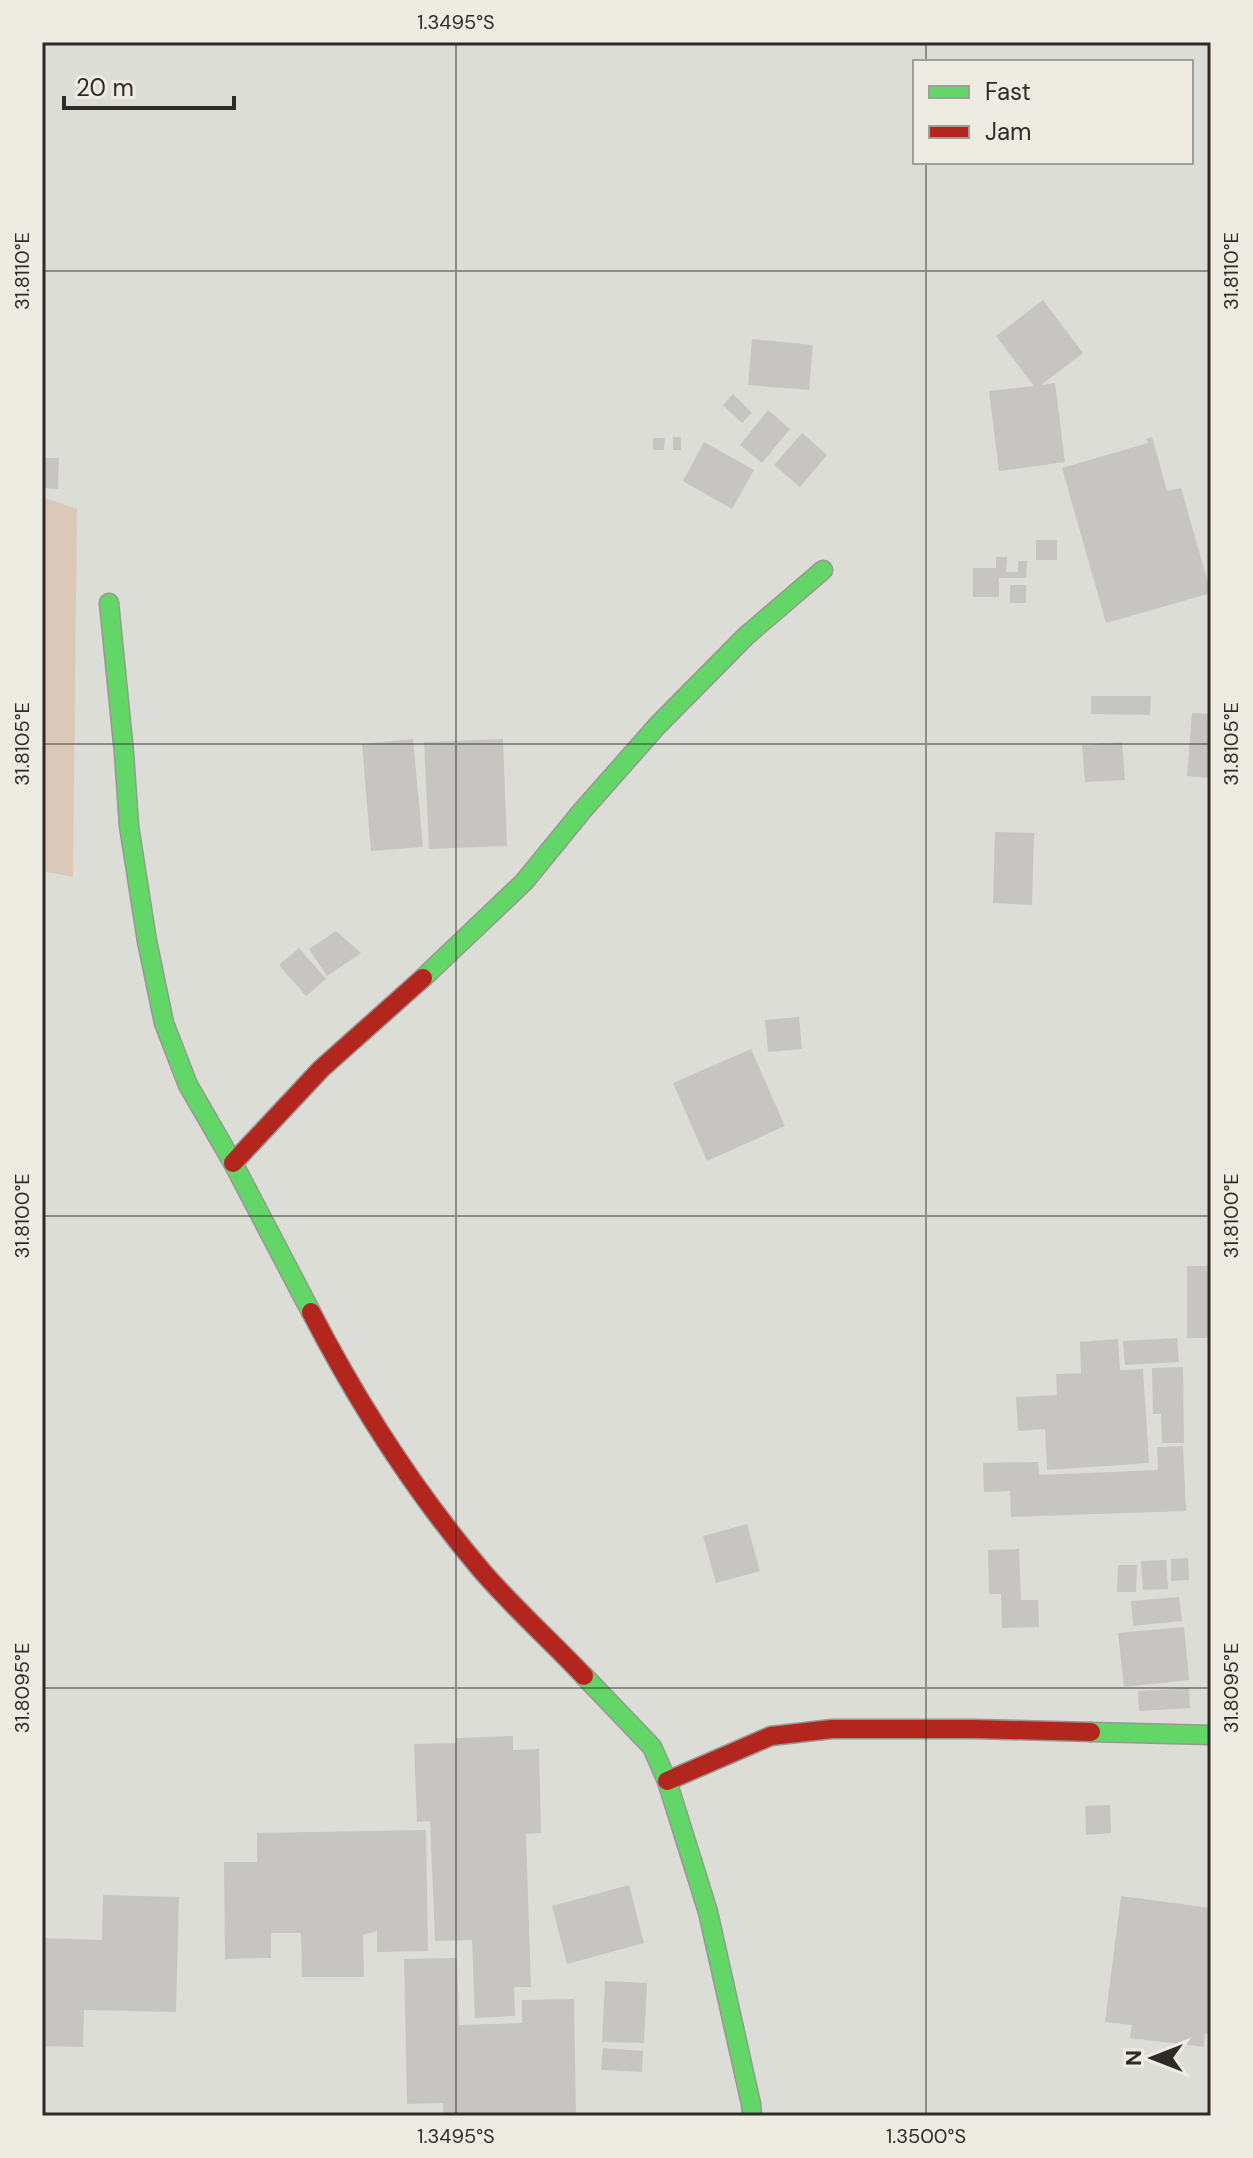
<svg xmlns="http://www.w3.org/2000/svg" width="1253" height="2158" font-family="'DM Sans',sans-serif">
<rect width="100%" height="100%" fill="#ddddd8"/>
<path fill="#dcc8b8" d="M42 497 77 509 73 877 42 871Z"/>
<g fill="#c6c5c1">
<path d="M1043 300 1083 353 1041 385 1055 383 1065 462 999 471 989 391 1034 386 996 336Z"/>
<path d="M752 339 813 345 809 390 748 385Z"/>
<path d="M733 394 752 413 742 423 723 405Z"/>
<path d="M768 410 790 429 762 463 740 445Z"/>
<path d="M802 433 827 455 800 487 774 465Z"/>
<rect x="673" y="437" width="8" height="13"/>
<path d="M1152 437 1167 491 1181 488 1211 593 1106 623 1062 468 1148 443 1146 439Z"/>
<path d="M653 438H665L664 450H653Z"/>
<path d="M704 442 754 470 732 509 683 481Z"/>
<path d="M42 458H59L58 489 42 488Z"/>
<rect x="1036" y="540" width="21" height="20"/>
<path d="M996 557H1007L1006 572H1018V561H1027L1026 578H999V597H973V568H996Z"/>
<rect x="1010" y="585" width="16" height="18"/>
<path d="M1091 696H1151L1150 715 1091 714Z"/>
<path d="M1192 713 1211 714V778L1187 776Z"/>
<path d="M413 739 423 847 371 851 362 744Z"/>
<path d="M503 739 507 846 429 849 424 742Z"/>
<path d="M1122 742 1125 780 1085 782 1082 745Z"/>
<path d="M995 832 1034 833 1032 905 993 903Z"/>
<path d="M336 931 361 953 327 976 309 949Z"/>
<path d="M299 948 326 979 306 996 279 965Z"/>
<path d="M799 1017 802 1049 768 1052 765 1020Z"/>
<path d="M751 1049 785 1126 707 1161 673 1083Z"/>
<rect x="1187" y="1266" width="24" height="72"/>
<path d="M1177 1338 1179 1362 1125 1365 1123 1341Z"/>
<path d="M1118 1339 1120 1370 1143 1369 1149 1463 1047 1470 1045 1429 1018 1431 1016 1397 1057 1395 1056 1374 1081 1373 1080 1342Z"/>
<path d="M1183 1367 1184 1443H1162L1161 1414H1153L1152 1368Z"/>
<path d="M1183 1446 1186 1511 1011 1517 1010 1491 984 1492 983 1463 1038 1462 1039 1475 1158 1470 1157 1447Z"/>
<path d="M747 1524 760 1571 716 1583 703 1536Z"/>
<path d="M1019 1549 1021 1600H1038L1039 1627 1002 1628 1001 1594H989L988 1550Z"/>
<path d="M1188 1558 1189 1580 1171 1581V1559Z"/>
<path d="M1166 1560 1168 1589 1143 1590 1141 1561Z"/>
<path d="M1118 1565H1137L1136 1592H1117Z"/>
<path d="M1179 1597 1182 1621 1133 1626 1131 1601Z"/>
<path d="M1184 1627 1189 1680 1124 1687 1118 1633Z"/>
<path d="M1189 1688 1190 1708 1139 1711 1138 1691Z"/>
<path d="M513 1736V1750L539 1749 541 1833 526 1834 531 1987H514L515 2016 475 2018 472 1940 435 1941 430 1821 417 1822 414 1744 456 1743V1738Z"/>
<path d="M1110 1805 1111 1833 1086 1835 1085 1806Z"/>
<path d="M426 1830 428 1951 377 1952V1931L363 1935 364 1977H302L301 1933H271V1958L225 1959 224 1862H257V1833Z"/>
<path d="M629 1885 644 1943 567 1964 552 1906Z"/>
<path d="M103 1895 179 1897 176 2012 84 2010 83 2047 42 2046V1938L102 1940Z"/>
<path d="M1121 1896 1211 1908V2035L1205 2034 1204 2047 1130 2038 1132 2025 1105 2022Z"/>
<path d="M457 1958 459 2025 522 2023V2000L574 1999 576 2116H443V2103L407 2104 404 1959Z"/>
<path d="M605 1981 647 1983 644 2043 602 2042Z"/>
<path d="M603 2048 643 2051 642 2072 601 2070Z"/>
</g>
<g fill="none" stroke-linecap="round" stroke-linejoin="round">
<defs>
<g id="fast">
<path d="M109 603 124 753 129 826 147 941 164 1023 188 1085 233 1163 311 1312"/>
<path d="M423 978 524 882 582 811 657 726 746 636 823 570"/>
<path d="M584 1676 652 1747 667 1781 708 1912 751 2104 752 2116"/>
<path d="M1091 1732 1211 1735"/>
</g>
<g id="jam">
<path d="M233 1163 321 1069 423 978"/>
<path d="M311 1312C358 1403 415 1492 482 1571 514 1608 551 1641 584 1676"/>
<path d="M667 1781 771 1736 832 1729H974L1091 1732"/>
</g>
</defs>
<use href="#fast" stroke="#989793" stroke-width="21"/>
<use href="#jam" stroke="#989793" stroke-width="21"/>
<use href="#fast" stroke="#63d668" stroke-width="18"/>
<use href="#jam" stroke="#b3261e" stroke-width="18"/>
</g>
<path fill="none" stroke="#2c2b28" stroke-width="2" stroke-opacity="0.45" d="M456 42V2116M926 42V62M926 162V2116M42 271H1211M42 744H1211M42 1216H1211M42 1688H1211"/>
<rect width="1253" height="2158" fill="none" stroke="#eeebe2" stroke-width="88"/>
<rect x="913" y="60" width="280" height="104" fill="#eeebe2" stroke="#a09e98" stroke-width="2"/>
<rect x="929" y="86" width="40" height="12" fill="#63d668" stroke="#a09e98" stroke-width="2"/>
<text x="985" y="100" font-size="24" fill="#2c2b28">Fast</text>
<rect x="929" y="126" width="40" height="12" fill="#b3261e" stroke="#a09e98" stroke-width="2"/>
<text x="985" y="140" font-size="24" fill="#2c2b28">Jam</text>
<g transform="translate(1153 2058) rotate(270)" stroke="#eeebe2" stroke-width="6" paint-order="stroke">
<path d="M0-6L14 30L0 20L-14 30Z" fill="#2c2b28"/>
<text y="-12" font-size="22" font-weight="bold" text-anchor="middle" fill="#2c2b28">N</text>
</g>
<path d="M64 96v12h170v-12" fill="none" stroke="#2c2b28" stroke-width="4"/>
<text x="76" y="96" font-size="24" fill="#2c2b28" stroke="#eeebe2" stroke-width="6" paint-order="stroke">20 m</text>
<rect x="44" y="44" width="1165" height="2070" fill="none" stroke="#2c2b28" stroke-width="3"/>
<g font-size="20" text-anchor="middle" fill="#2c2b28">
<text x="456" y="29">1.3495°S</text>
<text transform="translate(1231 271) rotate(-90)" y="7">31.8110°E</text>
<text transform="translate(22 271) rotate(-90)" y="7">31.8110°E</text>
<text transform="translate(1231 744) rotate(-90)" y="7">31.8105°E</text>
<text transform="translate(22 744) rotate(-90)" y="7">31.8105°E</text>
<text transform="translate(1231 1216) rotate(-90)" y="7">31.8100°E</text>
<text transform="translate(22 1216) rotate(-90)" y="7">31.8100°E</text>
<text transform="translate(1231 1688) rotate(-90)" y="7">31.8095°E</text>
<text transform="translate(22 1688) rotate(-90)" y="7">31.8095°E</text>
<text x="456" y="2143">1.3495°S</text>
<text x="926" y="2143">1.3500°S</text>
</g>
</svg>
